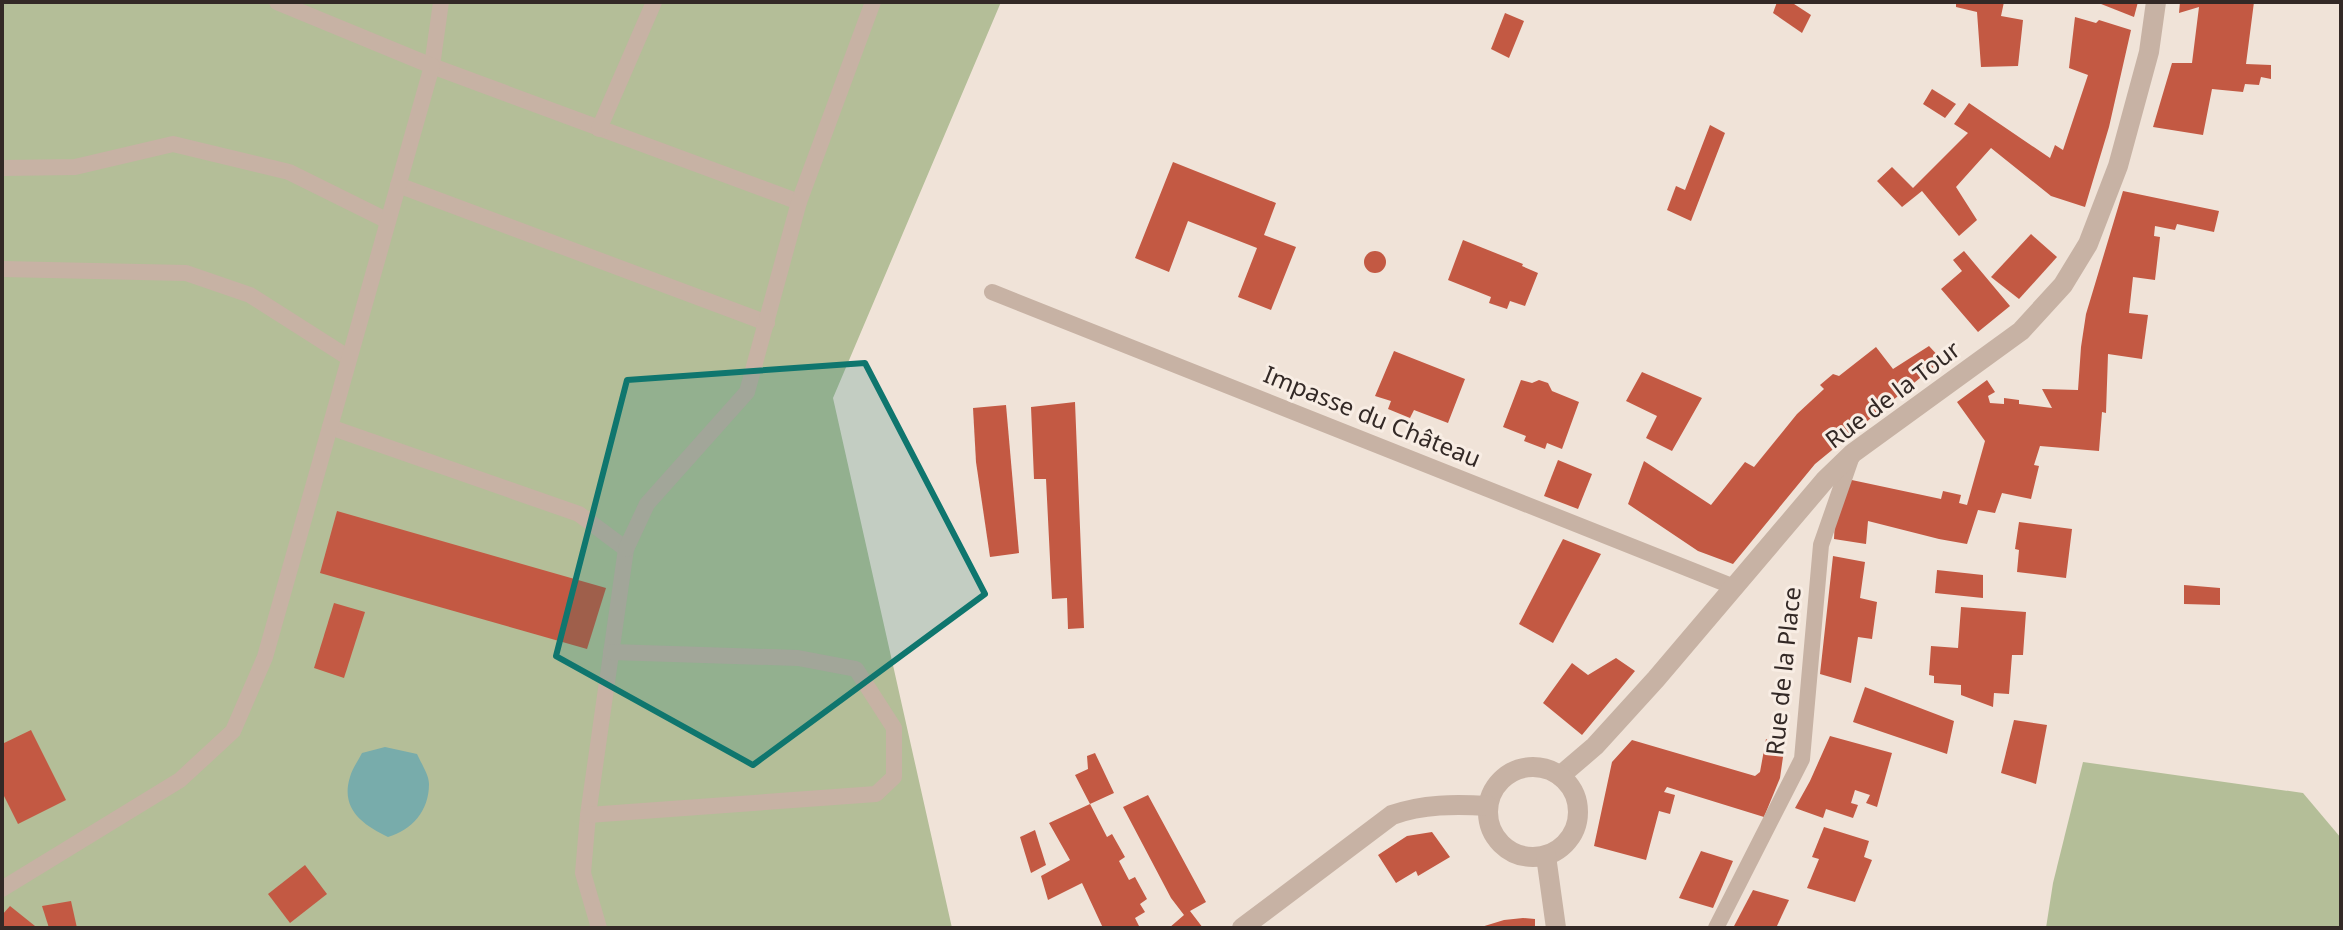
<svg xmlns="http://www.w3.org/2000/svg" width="2343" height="930" font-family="'Noto Sans',sans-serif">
<rect width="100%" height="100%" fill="#f0e3d8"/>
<g fill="#b4be98">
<path d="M2 2H1001L833 398 952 928H2Z"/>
<path d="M2083 762 2303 793 2341 838V928H2046L2053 883Z"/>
</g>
<path fill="#78acab" d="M385 747 417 754C421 763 429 775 429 784 429 811 412 830 388 837 363 825 340 809 350 777 352 769 358 761 362 753Z"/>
<g fill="#c35943">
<path d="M1777 2H1791L1811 15 1802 33 1773 13Z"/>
<path d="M1956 2H2004L2001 16 2023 20 2018 66 1981 67 1977 12 1956 7Z"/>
<path d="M2096 2H2138L2134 17Z"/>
<path d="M2180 2H2254L2246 64 2271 65V79L2261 77 2259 85 2245 84 2243 92 2212 89 2203 135 2153 127 2172 63H2192L2199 7 2179 13Z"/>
<path d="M1505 13 1524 21 1509 58 1491 49Z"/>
<path d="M2075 17 2096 23 2099 20 2131 30 2109 127 2085 207 2051 196 1991 148 1956 187 1977 220 1959 236 1922 191 1902 207 1877 181 1892 167 1913 188 1968 133 1954 124 1969 103 2050 158 2055 145 2063 150 2088 75 2069 68Z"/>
<path d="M1932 89 1956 104 1945 118 1923 104Z"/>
<path d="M1710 125 1725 133 1691 221 1667 210 1676 186 1685 190Z"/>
<path d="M1173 162 1276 203 1264 235 1296 247 1271 310 1238 297 1257 248 1188 221 1169 272 1135 258Z"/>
<path d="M2123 191 2219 211 2214 232 2177 224 2175 230 2155 226 2154 236 2160 237 2155 280 2133 277 2129 313 2148 315 2142 359 2108 354 2106 413 2102 412 2099 451 2040 446 2034 465 2039 466 2031 499 2002 493 1995 513 1978 510 1967 544 1939 539 1868 521 1866 544 1834 539 1835 519 1847 479 1941 499 1943 491 1961 495 1959 503 1967 505 1985 441 1957 402 1987 380 1995 392 1988 396 1990 403 2004 404V398L2019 400V404L2052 408 2042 389 2078 390 2081 347 2086 314Z"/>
<path d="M2031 234 2057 257 2019 299 1991 277Z"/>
<path d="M1463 240 1523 264 1522 266 1538 273 1525 306 1510 301 1507 309 1489 303 1491 297 1448 280Z"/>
<circle cx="1375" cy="262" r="11"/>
<path d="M1964 251 2010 306 1978 332 1941 289 1962 271 1953 260Z"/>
<path d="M1929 346 1942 360 1815 464 1733 564 1698 551 1628 504 1644 461 1711 505 1745 462 1754 467 1797 414 1824 389 1820 385 1833 374 1839 376 1876 347 1893 369Z"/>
<path d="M1394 351 1465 379 1448 423 1414 410 1410 418 1388 409 1391 401 1375 396Z"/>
<path d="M1642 372 1702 398 1672 451 1646 438 1657 416 1626 401Z"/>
<path d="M1521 380 1532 383 1539 380 1548 383 1552 391 1579 402 1562 449 1547 443 1545 449 1524 441 1526 436 1503 427Z"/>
<path d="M1075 402 1084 628 1068 629 1067 598 1052 599 1046 479H1034L1031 407Z"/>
<path d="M1006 405 1019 553 990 557 976 462 973 408Z"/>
<path d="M1558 460 1592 474 1578 509 1544 496Z"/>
<path d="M337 511 606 588 587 649 320 573Z"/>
<path d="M2019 522 2072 529 2066 578 2017 572 2019 550 2015 549Z"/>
<path d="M1563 539 1601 554 1553 643 1519 624Z"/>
<path d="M1833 556 1865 562 1860 598 1877 602 1872 639 1858 637 1851 683 1820 674Z"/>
<path d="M1937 570 1983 575V598L1935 593Z"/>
<path d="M2184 585 2220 588V605L2184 604Z"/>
<path d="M334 603 365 612 344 678 314 668Z"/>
<path d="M1961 607 2026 612 2023 655H2012L2009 694 1994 693 1993 707 1961 695V685L1934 683V676L1929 675 1931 646 1958 648Z"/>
<path d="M1616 658 1635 671 1582 735 1543 703 1572 663 1588 675Z"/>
<path d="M1865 687 1954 721 1947 754 1853 722Z"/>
<path d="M2014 720 2047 725 2036 784 2001 773Z"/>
<path d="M31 730 66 800 18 824 2 792V744Z"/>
<path d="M1830 736 1892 753 1877 807 1866 803 1870 795 1855 790 1851 803 1858 805 1853 818 1826 809 1823 818 1795 808 1810 781Z"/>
<path d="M1766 739 1784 750 1780 778 1764 817 1667 787 1664 792 1675 795 1670 814 1659 811 1646 860 1594 846 1612 762 1632 740 1755 776 1760 772Z"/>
<path d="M1095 753 1114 793 1090 804 1075 775 1088 769 1087 756Z"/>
<path d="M1148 795 1206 902 1190 911 1203 928H1169L1184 915 1171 898 1123 807Z"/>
<path d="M1090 804 1107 837 1112 834 1125 857 1119 861 1129 880 1135 877 1147 899 1140 904 1145 912 1135 918 1140 928H1103L1082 883 1048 900 1041 876 1070 860 1049 823Z"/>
<path d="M1824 827 1869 841 1864 857 1872 860 1855 902 1807 888 1819 859 1812 857Z"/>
<path d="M1035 830 1046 865 1031 873 1020 837Z"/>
<path d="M1432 832 1450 857 1418 876 1416 871 1396 883 1378 855 1407 836Z"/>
<path d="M1701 851 1733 861 1713 908 1679 898Z"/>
<path d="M305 865 327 894 290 923 268 894Z"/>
<path d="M1753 890 1789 900 1776 928H1733Z"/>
<path d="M71 901 77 928H49L42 906Z"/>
<path d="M10 906 35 926 33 928H2V915Z"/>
<path d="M1523 918 1535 919V928H1478L1504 920Z"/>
</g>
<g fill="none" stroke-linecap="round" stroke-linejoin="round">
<g stroke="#c7b2a4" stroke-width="16">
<path d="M441 2 432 66 799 202"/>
<path d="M599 129 654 2"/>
<path d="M2 168 75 167 173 144 289 172 388 221"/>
<path d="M398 185 767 323"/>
<path d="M2 269 186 273 250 295 349 358"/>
<path d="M992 292 1734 587"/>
<path d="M330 427 579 514 626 549 588 815 583 873 599 928"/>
<path d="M626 549 647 504 747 392 799 202 873 2"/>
<path d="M588 815 876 794 894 777V728L856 669 798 658 611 652"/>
<path d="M2 889 180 780 233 731 265 657 432 66 277 2"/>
<path d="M1716 928 1802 759 1821 545 1853 453"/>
</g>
<path stroke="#c7b2a4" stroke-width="20" d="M1560 776 1595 746 1656 679 1825 480 1853 453 2021 331 2063 285 2088 244 2118 166 2149 52 2156 2"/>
<g stroke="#c7b2a4" stroke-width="20">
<circle cx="1533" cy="812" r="45"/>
<path d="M1546 856 1556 928"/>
<path d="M1242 928 1392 815C1423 804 1455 804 1488 806"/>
</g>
</g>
<path fill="#0f766e" fill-opacity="0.2" stroke="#0f766e" stroke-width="6" stroke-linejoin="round" d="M865 363 985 594 753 765 556 656 627 380Z"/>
<g text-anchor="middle" stroke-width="6" stroke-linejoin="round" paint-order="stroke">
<g font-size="24" fill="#332926" stroke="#f8ede4">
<text transform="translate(1893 395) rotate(-37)" y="8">Rue de la Tour</text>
<text transform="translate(1372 417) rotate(22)" y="8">Impasse du Château</text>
<text transform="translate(1784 671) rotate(-84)" y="8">Rue de la Place</text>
</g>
</g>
<rect width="2343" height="930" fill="none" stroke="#332926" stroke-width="8"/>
</svg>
